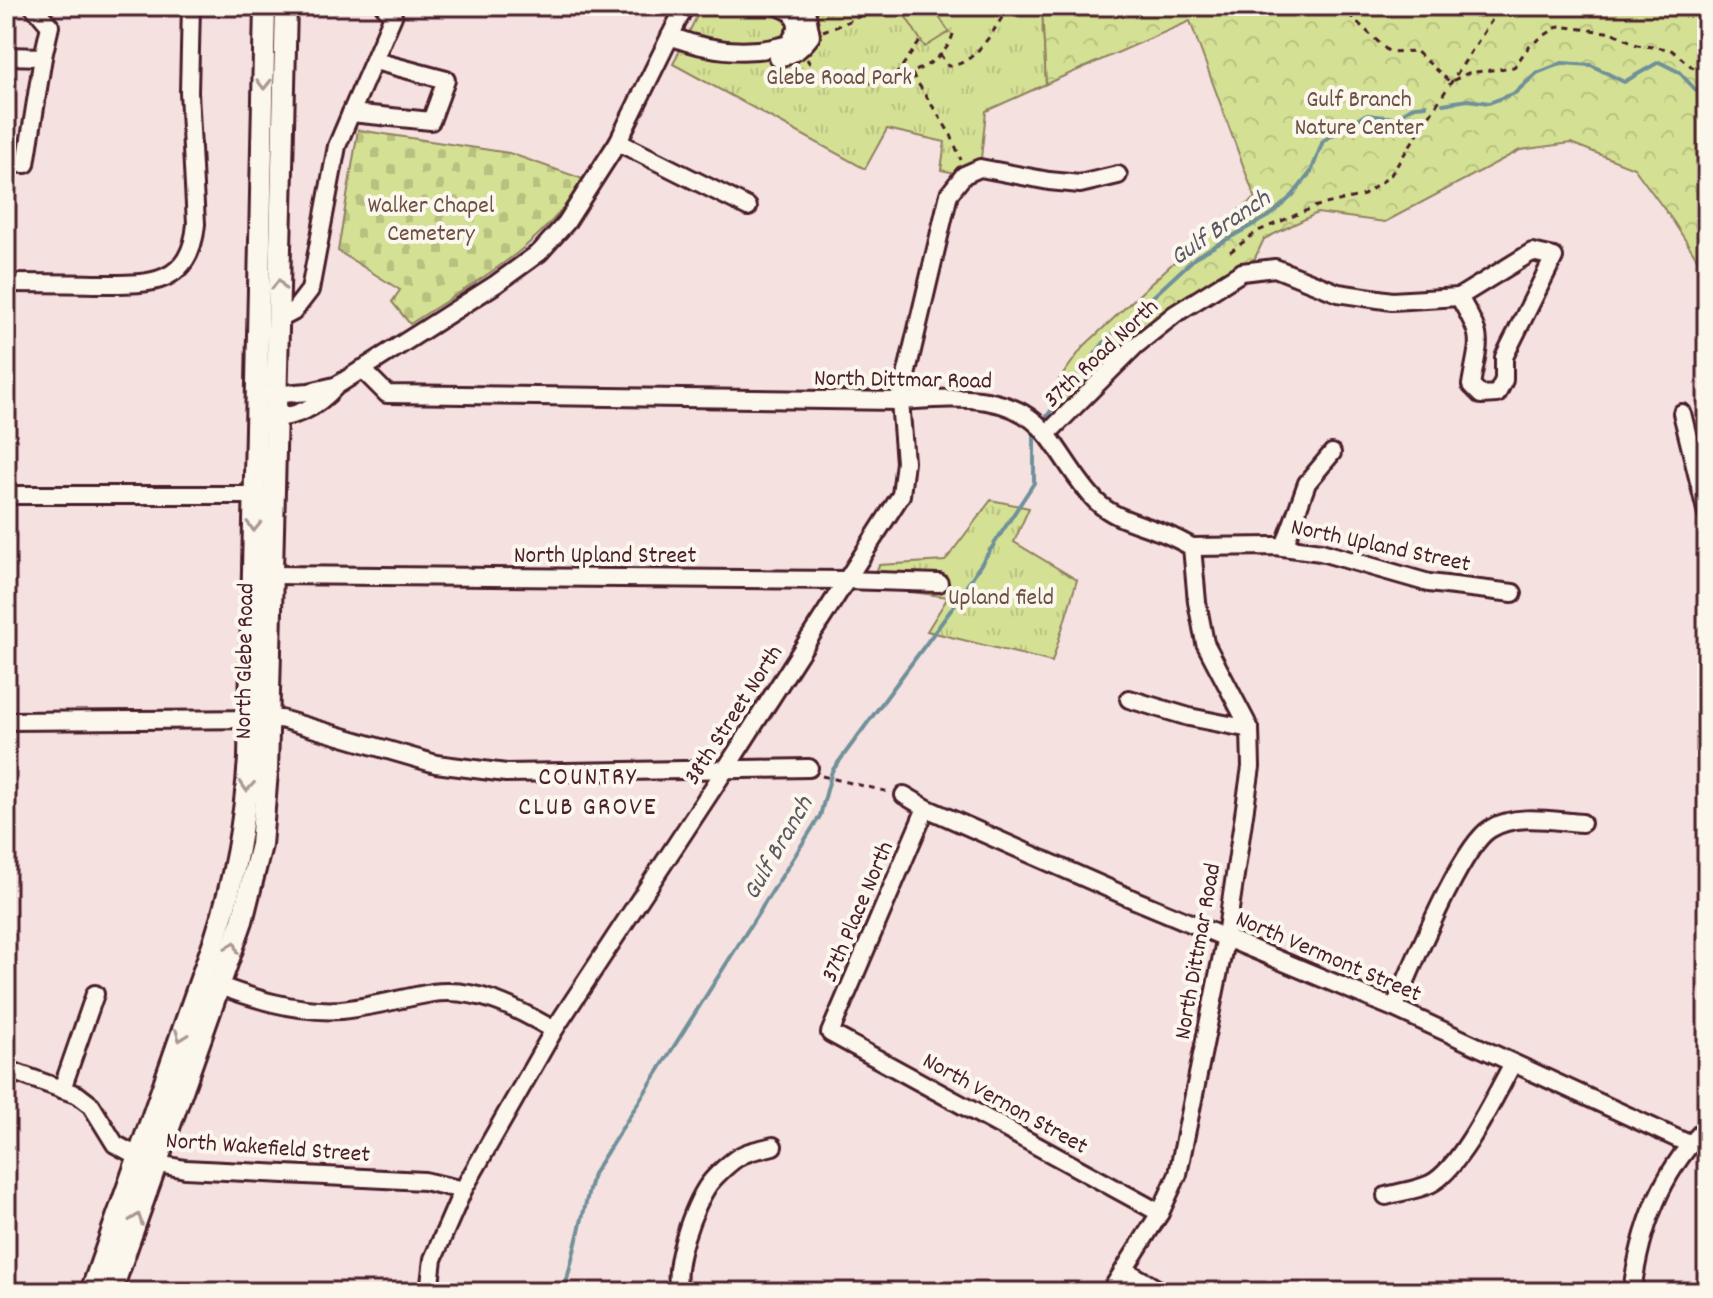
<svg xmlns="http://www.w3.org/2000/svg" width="1713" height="1298" font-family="Dekko,sans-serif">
<defs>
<pattern id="grass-tufts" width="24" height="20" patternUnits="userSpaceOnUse" patternTransform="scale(2)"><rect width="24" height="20" fill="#d4e194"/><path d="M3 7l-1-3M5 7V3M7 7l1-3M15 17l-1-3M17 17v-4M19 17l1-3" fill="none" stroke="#b8c180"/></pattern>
<pattern id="forest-crowns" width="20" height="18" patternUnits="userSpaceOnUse" patternTransform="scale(2)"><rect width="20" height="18" fill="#d4e194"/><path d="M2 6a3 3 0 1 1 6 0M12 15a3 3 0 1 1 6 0" fill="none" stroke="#b8c180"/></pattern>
<pattern id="cemetery-stones" width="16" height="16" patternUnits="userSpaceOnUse" patternTransform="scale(2)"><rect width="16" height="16" fill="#d4e194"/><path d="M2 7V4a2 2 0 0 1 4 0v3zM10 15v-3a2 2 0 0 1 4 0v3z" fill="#b8c180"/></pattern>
</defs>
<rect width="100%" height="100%" fill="#f5e1e0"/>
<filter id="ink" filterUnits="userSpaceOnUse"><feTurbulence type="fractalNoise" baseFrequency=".0125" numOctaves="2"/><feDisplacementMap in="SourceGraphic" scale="16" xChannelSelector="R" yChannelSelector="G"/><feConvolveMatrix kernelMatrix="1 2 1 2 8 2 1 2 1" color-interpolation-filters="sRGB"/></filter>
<g filter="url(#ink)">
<g fill="url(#grass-tufts)" stroke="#8f8060" stroke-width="2">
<path d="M702 6H1042L1046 84 986 111 980 168 964 175 941 170 945 142 887 129 865 169 673 64Z"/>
<path d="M991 500 1029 508 1014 542 1077 580 1052 662 927 631 948 597 870 586 879 565 945 561Z"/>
</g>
<path fill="url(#forest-crowns)" stroke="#8f8060" stroke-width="2" d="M1042 6H1707V274L1673 221 1634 168 1571 143 1520 150 1385 222 1317 213 1264 239 1255 258 1242 272 1175 314 1066 415 1048 395 1083 347 1190 247 1255 198 1190 21 1046 84Z"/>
<path fill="url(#cemetery-stones)" stroke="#8f8060" stroke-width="2" d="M358 130 509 153 583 179C542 249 476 281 410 324L392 302 400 290 338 251Z"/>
<path fill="#d4e194" stroke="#8f8060" stroke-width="2" d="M899 6H932L949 32 925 47Z"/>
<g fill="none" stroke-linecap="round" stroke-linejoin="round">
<g stroke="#70909a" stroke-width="4">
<path d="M1443 104 1468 100 1489 103 1515 93 1537 73 1562 63 1591 65 1624 82 1659 62 1679 72 1707 102"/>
<path d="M1047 416 1106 340 1197 256 1272 214 1293 195 1311 172 1323 141 1365 115 1395 118 1415 106 1426 105"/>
<path d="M564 1292 593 1174 820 816 832 771 951 610 1034 483V434"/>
</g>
<defs>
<g id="minor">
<path d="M670 36C708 51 749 56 789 44L798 27 793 13 778 6"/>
<path d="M6 56 43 57"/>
<path d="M778 58C795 54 801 49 811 36L806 10 793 13"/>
<path d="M375 61 446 80 431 121 351 113 393 16 384 6"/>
<path d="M618 142 748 207"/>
<path d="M6 163 26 164 43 57 50 26 33 6"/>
<path d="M1532 252 1554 257 1504 357V380L1497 394 1481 395 1471 385C1479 337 1485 341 1459 297Z"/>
<path d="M6 283C35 283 65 283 94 284 145 284 190 289 196 224L189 92 191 6"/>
<path d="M278 320 293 312 310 290 337 146 351 113"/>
<path d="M362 369 387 394 900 401C952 398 1015 390 1049 437 1065 458 1078 483 1097 502 1114 518 1137 523 1158 531 1170 535 1181 541 1192 547L1197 602 1205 643 1250 729 1251 767 1226 936 1178 1174 1160 1213 1110 1292"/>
<path d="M267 395 309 392 335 386"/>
<path d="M1682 413 1707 514"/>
<path d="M266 419C297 417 315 409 336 386L496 284 540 252 566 223 618 142 685 6"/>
<path d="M1047 434 1135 346 1175 314 1242 272 1275 268 1338 293 1392 301 1459 297"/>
<path d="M6 495H255"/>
<path d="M1192 547 1275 546 1321 552 1429 583 1513 593"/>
<path d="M1284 547 1307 483 1332 453"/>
<path d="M271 575 845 580 939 583"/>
<path d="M1129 699 1189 717 1250 729"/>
<path d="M6 721 281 719 436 764 506 773 809 768"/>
<path d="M904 795 926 808 1135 900 1394 1008 1689 1144"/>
<path d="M926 808 830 1033 1160 1213"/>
<path d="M209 982C251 998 296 1013 341 1010 372 1007 402 998 432 993 477 987 516 1008 554 1030"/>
<path d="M1394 1008C1411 971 1460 847 1490 829 1516 813 1553 821 1582 823"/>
<path d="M6 1069 78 1095 91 1105 115 1144 128 1151 164 1165 185 1169 424 1181 463 1190"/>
<path d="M62 1089 95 994"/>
<path d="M1386 1196C1400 1192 1417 1190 1430 1184 1460 1170 1496 1094 1512 1065"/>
<path d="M1125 1270 1162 1292"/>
<path d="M429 1292 433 1259 463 1190 554 1030 725 770 901 495 905 462 900 401 949 194 964 175 980 168 1049 181 1080 184 1118 175"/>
<path d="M680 1292C670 1269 694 1205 709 1184 716 1175 732 1160 742 1155 751 1150 763 1149 773 1146"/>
<path d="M1632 1292C1640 1231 1661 1170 1707 1127"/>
</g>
<g id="major">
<path d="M91 1292 216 936C235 878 245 820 249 758L265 6"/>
<path d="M111 1292 242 921 261 845 267 772 286 6"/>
</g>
</defs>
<use href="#minor" stroke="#4a1f2b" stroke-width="22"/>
<use href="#major" stroke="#4a1f2b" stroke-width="26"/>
<g stroke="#4a1f2b" stroke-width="3" stroke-dasharray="6 6" stroke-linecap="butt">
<path d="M1340 6 1389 52 1416 51 1450 82 1468 73 1514 67 1530 45 1559 26 1614 33 1637 45 1670 49 1707 79"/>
<path d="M823 31 855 19 877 6"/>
<path d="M940 54 948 66C975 66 996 27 1009 6"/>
<path d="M807 59C811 66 816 73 823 77 858 95 950 75 954 28"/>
<path d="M912 74 951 135 961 160"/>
<path d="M895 76 921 40"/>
<path d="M1230 252 1258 231 1317 206 1364 195 1390 176 1501 6"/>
<path d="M822 776 889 792"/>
</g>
<use href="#minor" stroke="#fbf7ec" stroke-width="16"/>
<use href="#major" stroke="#fbf7ec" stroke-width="20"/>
</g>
<defs><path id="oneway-chevron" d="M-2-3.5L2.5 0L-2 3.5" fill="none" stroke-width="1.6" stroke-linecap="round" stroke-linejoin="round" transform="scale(2)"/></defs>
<g stroke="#ab9695">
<use href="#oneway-chevron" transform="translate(264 84) rotate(91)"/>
<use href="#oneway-chevron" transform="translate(279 285) rotate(-89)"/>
<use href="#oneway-chevron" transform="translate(254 526) rotate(92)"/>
<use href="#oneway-chevron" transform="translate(247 786) rotate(94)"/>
<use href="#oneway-chevron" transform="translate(233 947) rotate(-70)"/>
<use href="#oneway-chevron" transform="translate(181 1036) rotate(110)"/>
<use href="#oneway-chevron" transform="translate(137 1219) rotate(-70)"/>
</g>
</g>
<g text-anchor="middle" stroke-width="8" stroke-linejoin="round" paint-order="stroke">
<g font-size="24" fill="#6c5045" stroke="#fbf7ec">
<text x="839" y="84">Glebe Road Park</text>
<text x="1359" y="106">Gulf Branch<tspan x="1359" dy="28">Nature Center</tspan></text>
<text x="431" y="212">Walker Chapel<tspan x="431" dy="28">Cemetery</tspan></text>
<text x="1001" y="604">Upland field</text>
</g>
<g font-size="24" fill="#4a1f2b" stroke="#fbf7ec">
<text transform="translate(1100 352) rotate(-43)" y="8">37th Road North</text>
<text transform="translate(903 378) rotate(1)" y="8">North Dittmar Road</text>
<text transform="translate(1381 544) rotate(12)" y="8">North Upland Street</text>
<text x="605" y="562">North Upland Street</text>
<text transform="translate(243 661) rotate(-89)" y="8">North Glebe Road</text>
<text transform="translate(732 714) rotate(-57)" y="8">38th Street North</text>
<text transform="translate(856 911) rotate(-67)" y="8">37th Place North</text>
<text transform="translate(1196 951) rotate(-80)" y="8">North Dittmar Road</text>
<text transform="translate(1329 955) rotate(23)" y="8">North Vermont Street</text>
<text transform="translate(1006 1102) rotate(29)" y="8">North Vernon Street</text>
<text transform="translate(268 1146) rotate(4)" y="8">North Wakefield Street</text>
</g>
<g font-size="26" font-style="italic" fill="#5d5762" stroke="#fbf7ec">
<text transform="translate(1219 226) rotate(-34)" y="9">Gulf Branch</text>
<text transform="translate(776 847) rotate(-60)" y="9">Gulf Branch</text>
</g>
<g font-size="26" letter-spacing="2" fill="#4a1f2b" stroke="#fbf7ec">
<text x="588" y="784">COUNTRY<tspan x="588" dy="30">CLUB GROVE</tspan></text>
</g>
</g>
<rect width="1713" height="1298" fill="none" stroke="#fbf7ec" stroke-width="32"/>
<rect x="16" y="16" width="1681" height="1266" fill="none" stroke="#4a1f2b" stroke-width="3" filter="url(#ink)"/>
</svg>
